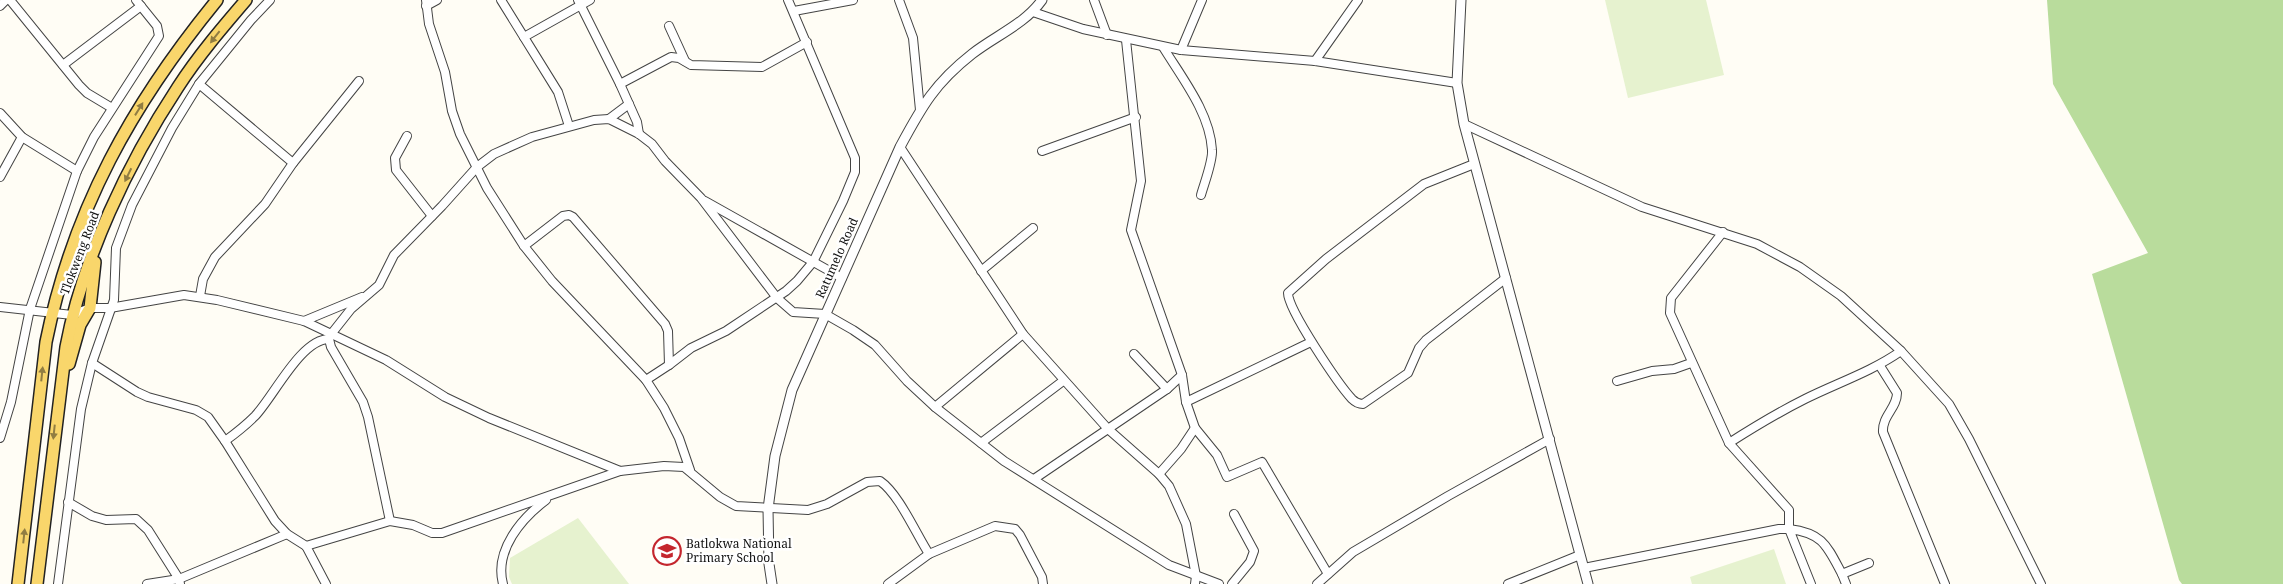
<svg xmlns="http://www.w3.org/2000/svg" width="2283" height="584" font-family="'Noto Serif',serif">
<rect width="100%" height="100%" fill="#fffdf5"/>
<path fill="#b9dc9c" d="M2047 0H2283V584H2182L2179 580 2092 274 2148 253 2053 84Z"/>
<g fill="#e6f2cf">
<path d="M1605 0H1706L1724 75 1628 98Z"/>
<path d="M578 518 629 584H512L509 577 510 558Z"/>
<path d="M1774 549 1786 584H1692L1690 577Z"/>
</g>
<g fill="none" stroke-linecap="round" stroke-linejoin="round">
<defs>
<g id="minor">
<path d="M10 0 79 85 87 93 112 108"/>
<path d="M426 0 429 24 445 72 452 111 460 134 487 188 524 246 552 281 646 380 664 408 679 438 690 470"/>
<path d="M501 0 558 92 569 126"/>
<path d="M578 0 620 84 637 122 639 134"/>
<path d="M899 0 913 38 920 110"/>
<path d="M1094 0 1107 35"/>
<path d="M0 6 6 0"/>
<path d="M426 6 437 0"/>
<path d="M794 11 853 0"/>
<path d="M1033 12 1083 29 1181 50 1315 61 1457 83"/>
<path d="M669 26 685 61"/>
<path d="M524 37 590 0"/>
<path d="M1126 40 1141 181 1131 230 1182 375 1186 402 1195 428 1217 455 1227 477 1262 462 1328 574"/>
<path d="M1163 47C1182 78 1210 113 1212 150 1213 161 1204 184 1201 195"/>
<path d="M1181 50 1202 0"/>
<path d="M1315 61 1358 0"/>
<path d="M63 65 141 6"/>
<path d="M199 84 293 163"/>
<path d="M620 84 671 57 679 58 691 65 762 67 807 42"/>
<path d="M0 113 22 137 77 171"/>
<path d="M609 119 629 104"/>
<path d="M1464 124 1642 207 1757 244 1800 267 1841 296 1901 351 1949 404 1969 439 2041 584"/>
<path d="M407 136 395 158 396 170 432 216"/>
<path d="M900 147 1023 334 1108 429 1159 474 1169 486 1186 524 1196 576 1195 584"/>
<path d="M1042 151 1136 117"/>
<path d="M1474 164 1424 184 1326 259 1288 293C1288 310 1339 385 1352 399 1355 402 1359 404 1363 404L1408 373 1419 348 1426 340 1506 278"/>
<path d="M0 177 22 137"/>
<path d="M705 201 842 278"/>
<path d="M524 246 563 216 569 215 573 217 665 324 668 331 669 365"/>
<path d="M981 271 1033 228"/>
<path d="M200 296 203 279 215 257 265 204 293 163 359 81"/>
<path d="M0 307 72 315 90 308H110L184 295 217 300 304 321 386 360 445 397 489 418 620 471 664 466 684 467 720 497 736 506 808 510 827 504 867 482 880 481C899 494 916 534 929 554"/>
<path d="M304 321 362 297"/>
<path d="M1134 354 1167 389"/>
<path d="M92 363 137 392 148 397 196 410 208 417 225 441 275 521 287 534 306 546 326 584"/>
<path d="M1880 366 1897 393C1897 408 1882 416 1883 432L1945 584"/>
<path d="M646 380 669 365 691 348 726 331 786 291 797 281 813 262 843 201 855 172V158L788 0"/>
<path d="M1617 381 1652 371 1674 369 1691 363"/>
<path d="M1186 402 1311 342"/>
<path d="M935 407 1023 334"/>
<path d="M0 438 11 402 30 309 77 171 94 137 159 36 157 26 136 0"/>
<path d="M225 441C236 433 246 425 255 416 274 396 301 339 329 339"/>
<path d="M981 443 1063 381"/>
<path d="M1729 443C1754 427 1779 412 1805 399 1837 383 1871 372 1901 351"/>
<path d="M1159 474 1181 449 1195 428"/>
<path d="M1034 479 1167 389 1182 375"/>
<path d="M68 502 92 516 106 520 136 519 148 530 179 579 180 584"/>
<path d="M390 521 368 417 363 402 331 347 329 339 332 333 351 309 379 285 394 255 442 206 477 167 494 154 532 137 594 120 609 119 639 134 652 144 665 161 701 198 777 298 793 312 825 314 853 330 875 345 907 381 935 407 1004 461 1169 565 1219 584"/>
<path d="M306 546 390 521 413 525 432 533H442L620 471"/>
<path d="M1584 568 1779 529H1789V510L1729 443 1670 313 1671 298 1723 232"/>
<path d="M58 584 81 409 92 363 114 300 116 248 132 205 172 128 199 84 251 20 270 0"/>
<path d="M147 584 179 579 287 534"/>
<path d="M503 584C494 550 522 518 546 500"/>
<path d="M888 584 929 554 995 526 1015 529 1020 535 1042 577 1043 584"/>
<path d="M1232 584 1250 562 1254 551 1234 514"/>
<path d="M1317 584 1353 552 1448 496 1550 439"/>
<path d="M1508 584 1580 555"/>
<path d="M1811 584 1789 529C1823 533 1827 546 1842 574"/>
<path d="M1846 584 1842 574 1869 563"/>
</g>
<g id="tertiary">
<path d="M1461 0 1457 83 1464 124 1588 584"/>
<path d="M772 584 769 564 768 509 775 456 792 390 900 147C922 106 935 83 972 54 995 36 1025 24 1042 0"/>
</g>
<g id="primary">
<path d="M69 364 80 325 90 308 95 262"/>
<path d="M18 584 46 342C73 209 132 104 217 0"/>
<path d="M37 584 66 347C83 257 128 163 178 87 198 56 222 28 246 0"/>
</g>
</defs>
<use href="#minor" stroke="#444" stroke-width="10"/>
<use href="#tertiary" stroke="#444" stroke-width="11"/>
<use href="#primary" stroke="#222" stroke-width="14"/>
<use href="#minor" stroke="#fff" stroke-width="8"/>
<use href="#tertiary" stroke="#fff" stroke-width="9"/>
<use href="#primary" stroke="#f9d66b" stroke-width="11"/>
</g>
<defs><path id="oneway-solid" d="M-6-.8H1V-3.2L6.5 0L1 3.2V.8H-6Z" transform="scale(1.25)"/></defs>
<g fill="#917d42">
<use href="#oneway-solid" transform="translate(215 37) rotate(128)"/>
<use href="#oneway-solid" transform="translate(139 109) rotate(-58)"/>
<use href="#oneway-solid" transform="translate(128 175) rotate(116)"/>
<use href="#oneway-solid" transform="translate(42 374) rotate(-84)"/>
<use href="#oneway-solid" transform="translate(54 432) rotate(96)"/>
<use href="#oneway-solid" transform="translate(24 536) rotate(-84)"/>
</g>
<defs>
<symbol id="school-ring" viewBox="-11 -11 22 22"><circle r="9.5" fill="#fff" stroke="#c4262e" stroke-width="1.5"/><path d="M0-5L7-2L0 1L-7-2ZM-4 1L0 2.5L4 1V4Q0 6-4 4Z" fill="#c4262e"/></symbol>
</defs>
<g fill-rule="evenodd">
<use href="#school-ring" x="651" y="535" width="32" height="32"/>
</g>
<g text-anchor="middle" stroke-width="5" stroke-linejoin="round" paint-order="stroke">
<g font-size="12" fill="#111" stroke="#fff">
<text transform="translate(80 253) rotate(-69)" y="4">Tlokweng Road</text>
<text transform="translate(837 258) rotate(-66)" y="4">Ratumelo Road</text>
</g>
<g font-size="12" fill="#111" stroke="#fff" text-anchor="start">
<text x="686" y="548">Batlokwa National<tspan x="686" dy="14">Primary School</tspan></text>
</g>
</g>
</svg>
